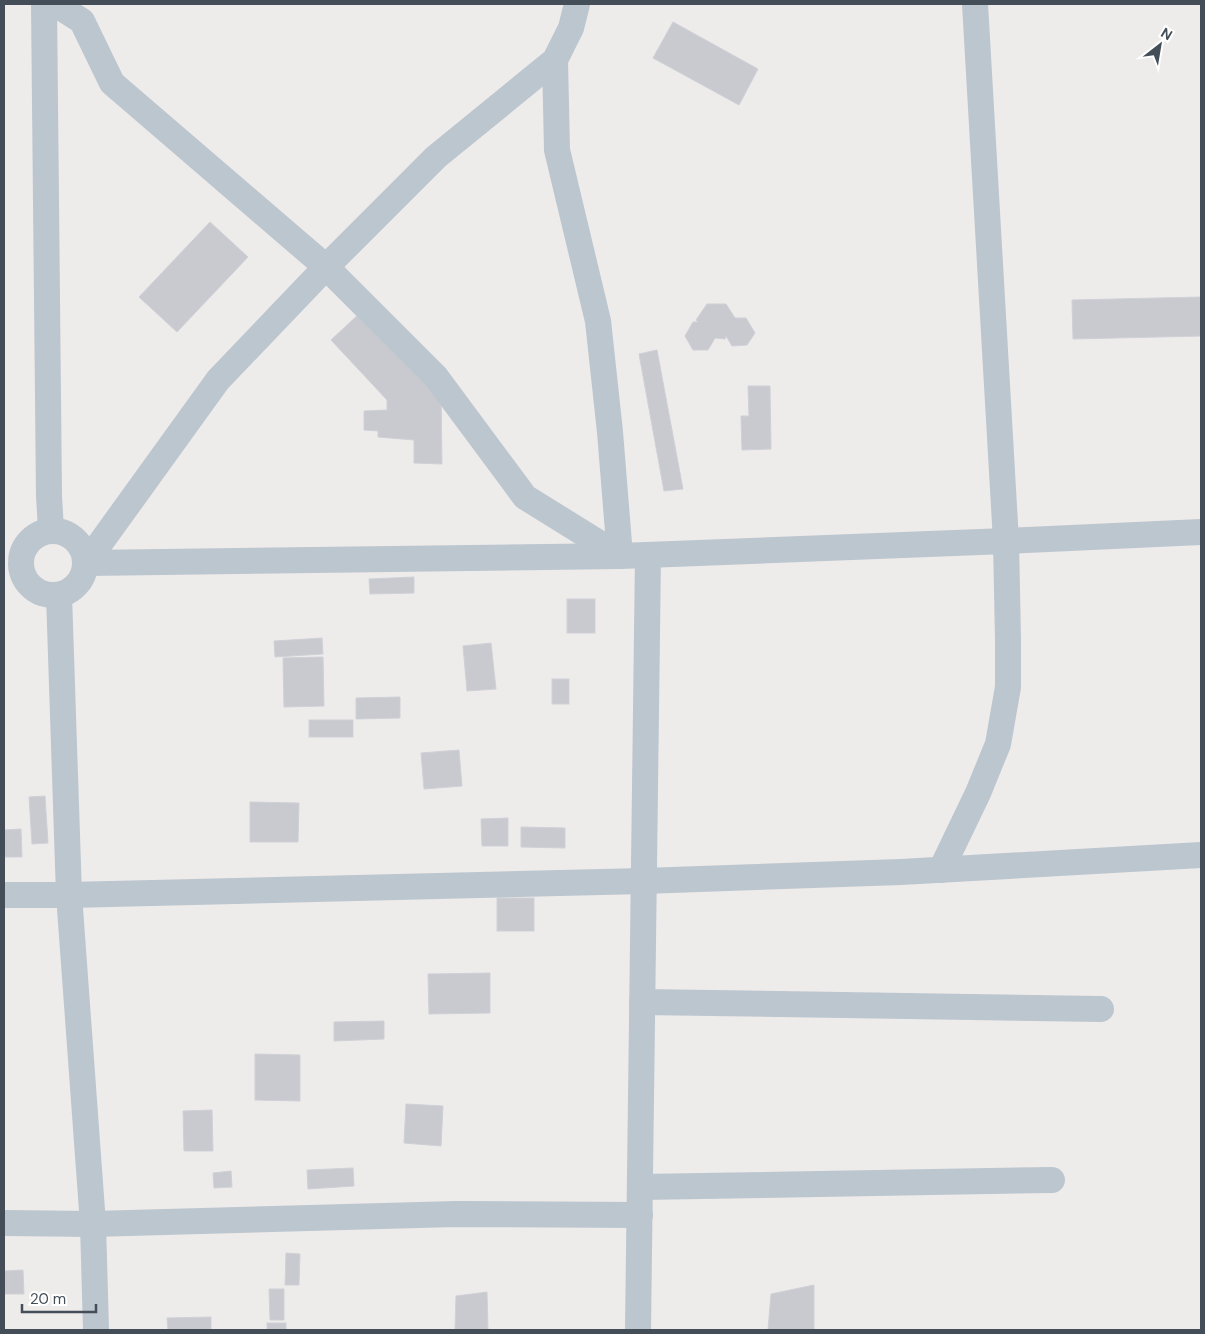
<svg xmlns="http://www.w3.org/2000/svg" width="1205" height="1334" font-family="'DM Sans',sans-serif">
<rect width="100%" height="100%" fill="#eeebeb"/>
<g fill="#c8cad0" stroke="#cfd1d7">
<path d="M673 22 758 69 739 105 653 58Z"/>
<path d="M210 222 248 257 177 332 139 297Z"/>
<path d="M1201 297V336L1073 339 1072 300Z"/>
<path d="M707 304H726L735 318H746L755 333 747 345 732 346 726 336 725 339 715 338 708 350H693L685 336 693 322H698L696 320Z"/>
<path d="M360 313 441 394 442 464 414 463V440L378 437V431L364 430V411L387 410V400L331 340Z"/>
<path d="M657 350 683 489 664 491 639 354Z"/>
<path d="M748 386H770L771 449 742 450 741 416H749Z"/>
<path d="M414 577V593L370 594 369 579Z"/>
<rect x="567" y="599" width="28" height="34"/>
<path d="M322 638 323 654 275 657 274 641Z"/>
<path d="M491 643 496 689 467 691 463 646Z"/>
<path d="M323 657 324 706 284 707 283 658Z"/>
<rect x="552" y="679" width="17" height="25"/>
<path d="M400 697V718L356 719V698Z"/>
<rect x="309" y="720" width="44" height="17"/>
<path d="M459 750 462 786 424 789 421 753Z"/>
<path d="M45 796 48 843 32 844 29 797Z"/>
<path d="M250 802 299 803 298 842H250Z"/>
<path d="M508 818V846H482L481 819Z"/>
<path d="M521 827 565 828V848L521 847Z"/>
<path d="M21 829 22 857H4V830Z"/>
<rect x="497" y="898" width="37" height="33"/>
<path d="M490 973V1013L429 1014 428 974Z"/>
<path d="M384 1021V1039L334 1041V1022Z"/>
<path d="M255 1054 300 1055V1101L255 1100Z"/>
<path d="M406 1104 443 1106 441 1146 404 1143Z"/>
<path d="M212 1110 213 1151H184L183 1111Z"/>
<path d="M353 1168 354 1186 308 1189 307 1170Z"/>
<path d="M231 1171 232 1187 214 1188 213 1173Z"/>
<path d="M286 1253 300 1254 299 1285H285Z"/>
<path d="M23 1270 24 1294H4V1271Z"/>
<path d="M814 1285V1330H768L771 1294Z"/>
<path d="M269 1289H284V1320H270Z"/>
<path d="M487 1292 488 1330H455L456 1296Z"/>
<path d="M211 1317V1330H168L167 1318Z"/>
<rect x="267" y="1323" width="19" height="7"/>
</g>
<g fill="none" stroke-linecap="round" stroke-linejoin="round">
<g stroke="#bcc6ce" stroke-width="26">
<path d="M44 4 49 496 51 530"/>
<path d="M55 4 82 21 112 83 326 267 436 377 525 497 620 556"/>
<path d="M577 4 571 28 555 60 557 150 598 321 610 432 620 556"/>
<circle cx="53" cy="563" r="32"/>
<path d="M86 563 620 556 1006 541 1201 532"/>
<path d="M86 563 218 380 326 267 436 157 555 60"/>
<path d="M59 595 69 895 93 1224 96 1330"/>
<path d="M941 870 978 793 998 744 1008 687V640L1006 541 975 4"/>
<path d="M4 895H69L643 881 901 872 1201 855"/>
<path d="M642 1002 1101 1009"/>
<path d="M640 1187 1052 1180"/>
<path d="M4 1223 93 1224 456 1214 640 1215"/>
<path d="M638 1330 648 555"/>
</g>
</g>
<rect width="1205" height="1334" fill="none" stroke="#444e58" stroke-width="10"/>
<g transform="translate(1160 45) rotate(31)" stroke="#ffffff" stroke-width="4" paint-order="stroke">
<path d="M0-4L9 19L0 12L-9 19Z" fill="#444e58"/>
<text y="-8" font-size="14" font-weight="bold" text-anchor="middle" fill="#444e58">N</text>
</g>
<path d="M22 1304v8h74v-8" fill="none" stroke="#444e58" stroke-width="2.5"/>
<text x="30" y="1304" font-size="15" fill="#444e58" stroke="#ffffff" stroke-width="4" paint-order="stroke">20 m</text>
</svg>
